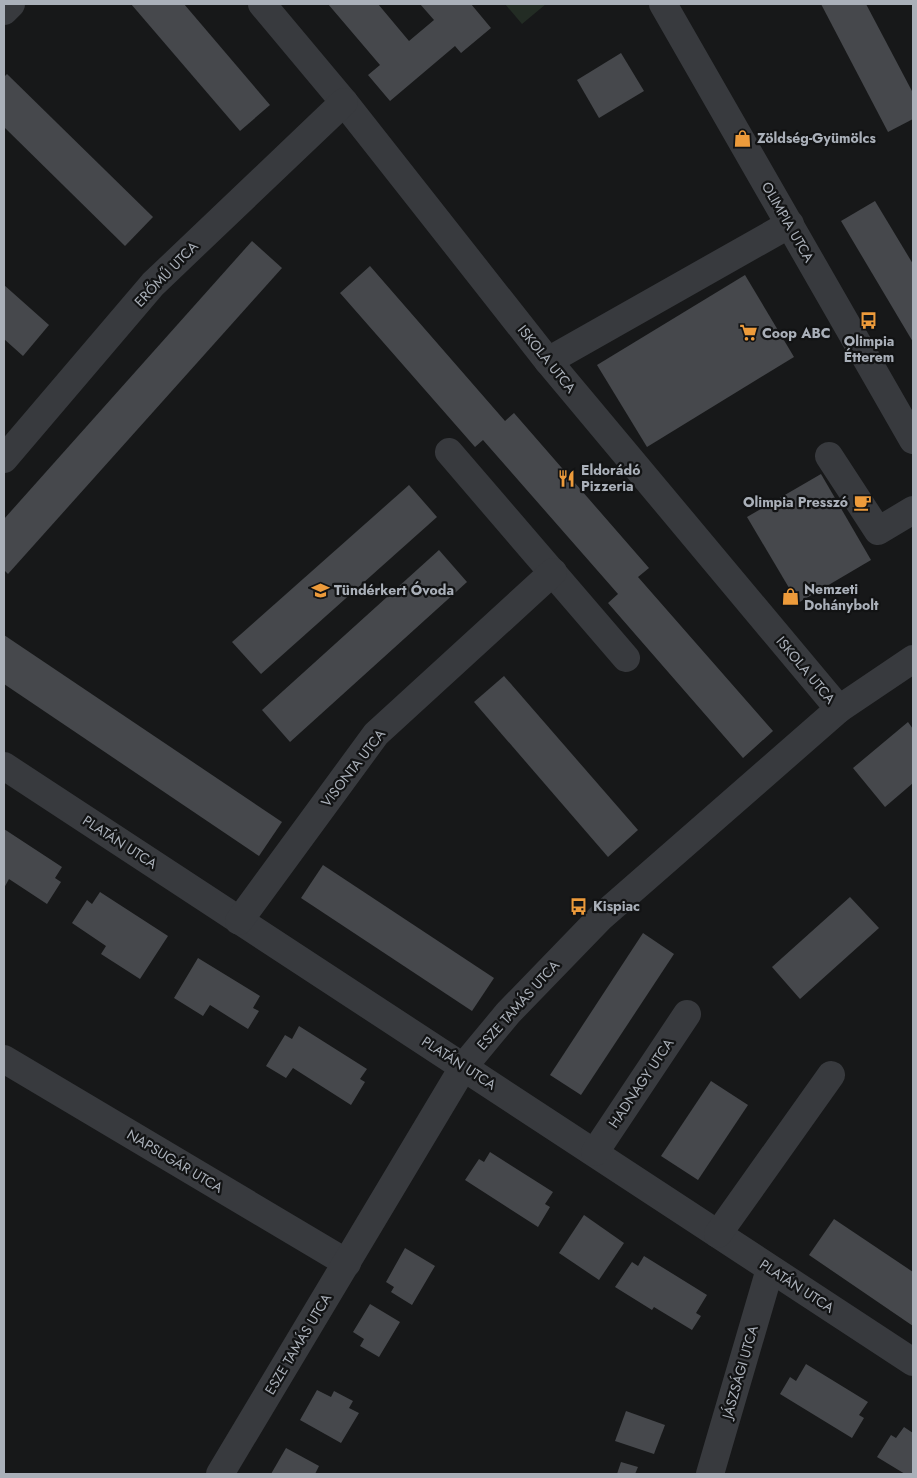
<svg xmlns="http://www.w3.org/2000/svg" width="917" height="1478" font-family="Jost,sans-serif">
<rect width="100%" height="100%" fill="#171819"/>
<path fill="#232c24" d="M505 4H546L522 24Z"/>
<g fill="#46484c">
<path d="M131 4H184L270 105 240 131Z"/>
<path d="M328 4H378L409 41 434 20 420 4H471L491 28 461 53 455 46 390 101 368 75 380 65Z"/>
<path d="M821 4H866L913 93V119L888 132Z"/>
<path d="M621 53 644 91 599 118 577 80Z"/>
<path d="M7 74 153 217 125 246 4 127V77Z"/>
<path d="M875 201 913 264V342L841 221Z"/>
<path d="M252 241 282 268 8 574 4 570V519Z"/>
<path d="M370 266 505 421 514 413 649 568 638 577 773 731 743 758 608 603 618 594 483 440 475 447 340 293Z"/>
<path d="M745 275 794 357 647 447 597 365Z"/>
<path d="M4 285 49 325 23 356 4 339Z"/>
<path d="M821 474 871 560 798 603 747 517Z"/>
<path d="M409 485 437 517 261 674 232 642Z"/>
<path d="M439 550 467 582 290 742 262 710Z"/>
<path d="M4 635 282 822 259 856 4 684Z"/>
<path d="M504 676 638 830 608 857 474 702Z"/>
<path d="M908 722 913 729V783L885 807 853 768Z"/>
<path d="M4 829 62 867 55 878 61 882 47 904 9 879 4 888Z"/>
<path d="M323 865 494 978 472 1011 301 898Z"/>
<path d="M100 892 168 936 140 979 101 954 106 946 72 923 87 900 92 904Z"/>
<path d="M850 897 879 928 800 999 772 967Z"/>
<path d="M643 933 674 954 581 1095 550 1075Z"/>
<path d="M198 958 260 996 253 1008 259 1011 248 1029 210 1005 203 1016 174 998Z"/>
<path d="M299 1026 367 1069 360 1079 365 1082 351 1105 293 1068 286 1078 266 1066 285 1035 292 1039Z"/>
<path d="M711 1081 748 1105 698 1180 661 1156Z"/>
<path d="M490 1152 553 1192 545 1204 550 1207 538 1227 465 1180 479 1159 484 1162Z"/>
<path d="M584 1215 624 1243 599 1280 559 1253Z"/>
<path d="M834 1219 913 1272V1326L809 1255Z"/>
<path d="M405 1248 435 1266 412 1305 391 1292 394 1287 386 1282Z"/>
<path d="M644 1256 707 1295 696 1313 701 1316 692 1330 654 1307 652 1310 615 1287 632 1262 638 1266Z"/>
<path d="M370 1304 400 1322 379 1357 360 1346 364 1339 353 1332Z"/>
<path d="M806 1364 868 1402 859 1415 864 1418 852 1438 780 1394 790 1377 796 1381Z"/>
<path d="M317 1390 331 1397 334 1391 353 1401 349 1408 359 1413 341 1443 300 1420Z"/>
<path d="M626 1411 665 1425 654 1454 615 1441Z"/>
<path d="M904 1427 913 1433V1474H905L877 1457 891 1435 896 1438Z"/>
<path d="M286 1448 319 1466 315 1474H271Z"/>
<path d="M621 1462 638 1467 635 1474H617Z"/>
</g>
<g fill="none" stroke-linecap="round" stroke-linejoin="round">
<g stroke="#383a3e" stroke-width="28">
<path d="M262 4 344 102 548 361 839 709"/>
<path d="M663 4 913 440"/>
<path d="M4 11 11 4"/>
<path d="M548 361 790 224"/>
<path d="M449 452 626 658"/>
<path d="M829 456 878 531 913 510"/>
<path d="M4 459 153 284 344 102"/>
<path d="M4 766 913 1362"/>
<path d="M239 921 376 734 553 572"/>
<path d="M4 1059 347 1263"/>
<path d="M595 1152 687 1014"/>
<path d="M718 1234 831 1075"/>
<path d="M220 1474 464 1066 508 1013 600 918 839 709 913 659"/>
<path d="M710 1474 770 1269"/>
</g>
</g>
<defs>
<symbol id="shop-bare" viewBox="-9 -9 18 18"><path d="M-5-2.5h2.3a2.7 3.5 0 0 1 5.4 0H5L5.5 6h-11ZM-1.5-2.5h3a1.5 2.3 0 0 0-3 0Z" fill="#ed9b3b" stroke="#121314" stroke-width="2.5" paint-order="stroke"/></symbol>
<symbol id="bus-bare" viewBox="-9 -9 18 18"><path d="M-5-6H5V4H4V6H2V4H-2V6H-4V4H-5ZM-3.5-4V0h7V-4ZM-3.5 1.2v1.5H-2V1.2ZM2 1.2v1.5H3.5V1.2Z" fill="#ed9b3b" stroke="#121314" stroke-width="2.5" paint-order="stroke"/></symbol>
<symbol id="supermarket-bare" viewBox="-9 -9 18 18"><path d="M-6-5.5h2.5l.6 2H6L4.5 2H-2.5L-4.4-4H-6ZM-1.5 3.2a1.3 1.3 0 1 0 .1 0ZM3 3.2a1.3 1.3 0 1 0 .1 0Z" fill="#ed9b3b" stroke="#121314" stroke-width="2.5" paint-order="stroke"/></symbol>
<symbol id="restaurant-bare" viewBox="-9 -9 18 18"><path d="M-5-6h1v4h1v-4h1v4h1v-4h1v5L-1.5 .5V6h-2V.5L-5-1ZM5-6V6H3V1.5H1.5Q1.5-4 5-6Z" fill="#ed9b3b" stroke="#121314" stroke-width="2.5" paint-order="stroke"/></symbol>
<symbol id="cafe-bare" viewBox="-9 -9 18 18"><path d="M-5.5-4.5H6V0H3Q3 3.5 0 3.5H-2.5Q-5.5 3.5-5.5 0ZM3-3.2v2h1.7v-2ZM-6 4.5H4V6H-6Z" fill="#ed9b3b" stroke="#121314" stroke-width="2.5" paint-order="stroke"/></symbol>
<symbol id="school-bare" viewBox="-9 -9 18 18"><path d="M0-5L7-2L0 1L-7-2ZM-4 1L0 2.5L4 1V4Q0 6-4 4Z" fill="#ed9b3b" stroke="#121314" stroke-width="2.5" paint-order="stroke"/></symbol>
</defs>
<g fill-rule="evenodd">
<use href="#shop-bare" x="730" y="126" width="25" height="25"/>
<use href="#bus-bare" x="856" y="308" width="25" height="25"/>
<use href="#supermarket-bare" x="736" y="320" width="25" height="25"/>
<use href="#restaurant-bare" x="554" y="466" width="25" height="25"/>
<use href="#cafe-bare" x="850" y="490" width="25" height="25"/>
<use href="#school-bare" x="308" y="578" width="25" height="25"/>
<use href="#shop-bare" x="778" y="584" width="25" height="25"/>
<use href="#bus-bare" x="566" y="894" width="25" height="25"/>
</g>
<g text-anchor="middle" stroke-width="4.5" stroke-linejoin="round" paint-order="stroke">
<g font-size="14" font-weight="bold" fill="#aab0b9" stroke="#121314" text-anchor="start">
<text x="757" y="143">Zöldség-Gyümölcs</text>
<text x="762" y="338">Coop ABC</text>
<text x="869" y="346" text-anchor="middle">Olimpia<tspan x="869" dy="16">Étterem</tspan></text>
<text x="581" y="475">Eldorádó<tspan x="581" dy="16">Pizzeria</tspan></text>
<text x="848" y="507" text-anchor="end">Olimpia Presszó</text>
<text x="804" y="594">Nemzeti<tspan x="804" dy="16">Dohánybolt</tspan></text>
<text x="334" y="595">Tündérkert Óvoda</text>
<text x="593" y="911">Kispiac</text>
</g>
<g font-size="14" fill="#aab0b9" stroke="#121314">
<text transform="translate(788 222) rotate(60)" y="5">OLIMPIA UTCA</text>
<text transform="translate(166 274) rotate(-46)" y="5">ERŐMŰ UTCA</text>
<text transform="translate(547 359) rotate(51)" y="5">ISKOLA UTCA</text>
<text transform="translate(806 670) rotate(50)" y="5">ISKOLA UTCA</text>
<text transform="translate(353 768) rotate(-52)" y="5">VISONTA UTCA</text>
<text transform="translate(120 842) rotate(33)" y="5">PLATÁN UTCA</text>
<text transform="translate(518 1005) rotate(-48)" y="5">ESZE TAMÁS UTCA</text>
<text transform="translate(459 1063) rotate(33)" y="5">PLATÁN UTCA</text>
<text transform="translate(641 1083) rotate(-56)" y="5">HADNAGY UTCA</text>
<text transform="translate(175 1161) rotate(31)" y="5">NAPSUGÁR UTCA</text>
<text transform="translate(797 1286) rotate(33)" y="5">PLATÁN UTCA</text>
<text transform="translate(298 1344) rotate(-59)" y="5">ESZE TAMÁS UTCA</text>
<text transform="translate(740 1372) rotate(-74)" y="5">JÁSZSÁGI UTCA</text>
</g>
</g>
<rect width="917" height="1478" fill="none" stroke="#aab0b9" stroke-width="10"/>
</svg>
